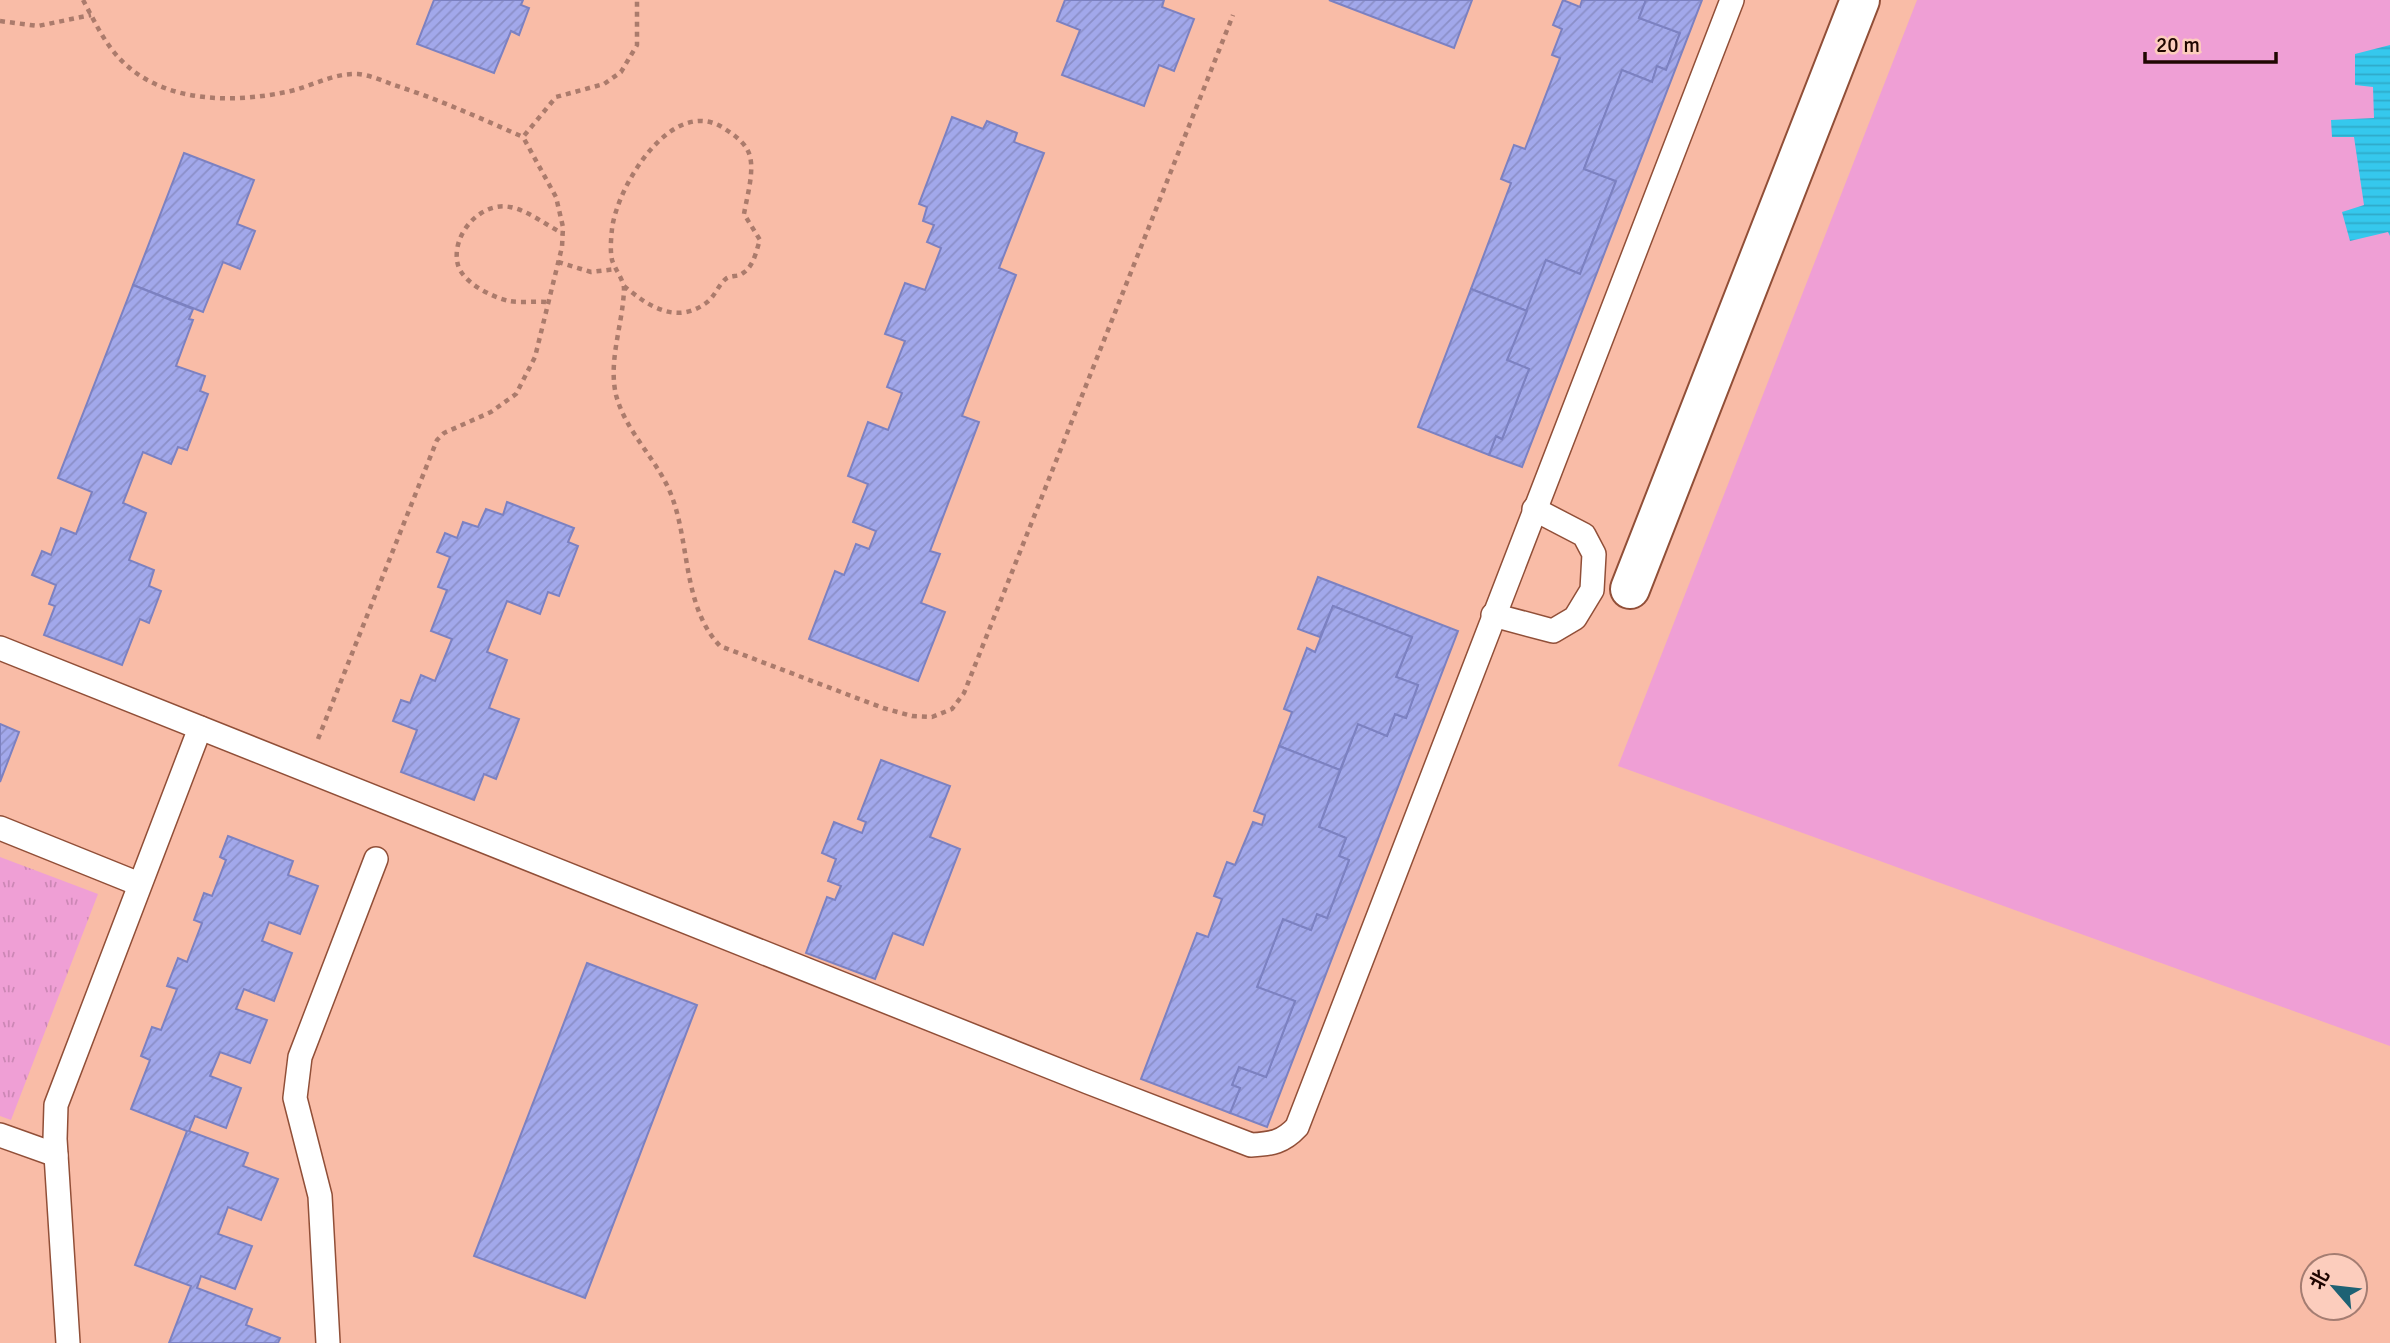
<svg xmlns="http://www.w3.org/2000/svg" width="2390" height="1343" font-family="Signika,'Noto Sans SC',sans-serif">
<defs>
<pattern id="grass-tufts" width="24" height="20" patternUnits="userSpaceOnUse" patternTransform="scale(1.75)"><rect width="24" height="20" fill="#ef9fd5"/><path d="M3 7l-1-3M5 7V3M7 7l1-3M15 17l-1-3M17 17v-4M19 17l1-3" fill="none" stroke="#cc87b5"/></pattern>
<pattern id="water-rules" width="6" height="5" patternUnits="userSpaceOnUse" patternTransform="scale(1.75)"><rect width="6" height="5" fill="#35c8ed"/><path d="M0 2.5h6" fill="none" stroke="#2eaac9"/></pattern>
<pattern id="building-hatch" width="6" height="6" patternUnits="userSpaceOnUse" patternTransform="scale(1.75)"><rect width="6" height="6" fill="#a2a8eb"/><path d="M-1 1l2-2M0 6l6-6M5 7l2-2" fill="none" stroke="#8b8fc8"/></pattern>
</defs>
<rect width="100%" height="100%" fill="#f9bca7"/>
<path fill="url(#grass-tufts)" d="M0 857 98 894 11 1120 0 1116Z"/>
<path fill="#ef9fd5" d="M1917 0H2390V1046L1618 766Z"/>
<path fill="url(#water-rules)" d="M2390 45V236L2388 232 2350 241 2342 212 2364 205 2354 137H2332L2331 120 2374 118 2373 87 2355 85V54Z"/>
<g fill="url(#building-hatch)" stroke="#7c81c1" stroke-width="2">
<path d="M434 0H523L521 5 529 8 519 35 511 31 494 73 417 44Z"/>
<path d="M1065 0H1164L1162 7 1194 19 1174 71 1159 65 1144 106 1062 75 1080 30 1057 21Z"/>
<path d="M1329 0H1472L1454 48Z"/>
<path d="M1563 0 1580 7 1582 0H1646L1639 18 1680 33 1666 70 1657 66 1652 82 1622 70 1584 169 1616 181 1580 274 1546 260 1527 311 1471 289 1511 183 1501 179 1514 145 1525 149 1560 58 1552 55 1562 29 1553 25Z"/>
<path d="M1646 0H1702L1522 467 1489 455 1496 436 1502 439 1529 369 1507 360 1546 260 1580 274 1616 181 1584 169 1622 70 1652 82 1657 66 1666 70 1680 33 1639 18Z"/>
<path d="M952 117 983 129 987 121 1017 133 1014 142 1044 153 999 268 1016 275 962 416 979 422 930 551 940 554 921 603 945 612 918 681 809 639 835 571 844 575 856 544 869 549 876 531 853 522 868 484 848 476 868 422 888 430 902 393 887 387 905 341 885 334 905 283 925 290 941 248 927 242 934 225 923 221 927 207 919 204Z"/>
<path d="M184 153 254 180 237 224 255 231 240 269 223 262 203 312 133 285Z"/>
<path d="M133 285 193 309 189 319 193 320 176 366 205 376 200 391 208 394 187 450 178 447 171 464 143 452 123 503 146 513 129 560 154 570 149 586 161 591 149 623 140 619 122 665 44 635 55 606 49 604 56 585 32 575 42 551 51 555 61 528 76 534 92 492 58 478Z"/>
<path d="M1471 289 1527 311 1507 360 1529 369 1502 439 1496 436 1489 455 1418 427Z"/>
<path d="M507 502 574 528 568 542 578 546 559 596 548 592 540 614 507 601 487 652 507 660 489 708 519 719 496 779 484 774 474 800 401 772 417 730 393 721 401 700 410 703 421 675 435 681 452 639 431 631 447 590 438 587 450 557 437 552 445 533 457 538 463 522 478 527 486 509 503 515Z"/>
<path d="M1318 577 1458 631 1267 1127 1230 1113 1240 1088 1232 1085 1239 1067 1266 1077 1295 1001 1257 987 1283 919 1311 930 1317 914 1327 918 1349 860 1339 856 1346 838 1319 827 1358 724 1387 736 1395 714 1406 718 1418 685 1396 677 1412 637 1333 606 1320 637 1298 629Z"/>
<path d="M1333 606 1412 637 1396 677 1418 685 1406 718 1395 714 1387 736 1358 724 1340 770 1279 746 1292 712 1284 709 1307 648 1315 652Z"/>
<path d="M0 724 19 732 0 782Z"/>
<path d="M1279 746 1340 770 1319 827 1346 838 1339 856 1349 860 1327 918 1317 914 1311 930 1283 919 1257 987 1295 1001 1266 1077 1239 1067 1232 1085 1240 1088 1230 1113 1141 1079 1197 933 1208 937 1222 899 1214 896 1227 862 1235 865 1253 822 1262 825 1265 815 1254 811Z"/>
<path d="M881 760 950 786 930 837 960 849 923 945 893 933 875 979 806 953 827 897 835 900 841 886 828 881 836 859 822 853 834 822 862 833 866 822 858 819Z"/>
<path d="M228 836 293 861 288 875 318 886 300 934 269 922 262 941 292 953 274 1001 244 989 236 1009 267 1020 250 1063 220 1052 210 1076 241 1088 226 1128 195 1116 189 1131 248 1153 243 1166 278 1179 261 1220 228 1207 218 1234 252 1246 235 1289 201 1276 197 1288 252 1309 246 1325 280 1338 278 1343H169L191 1286 135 1265 187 1131 131 1109 150 1060 141 1056 152 1027 161 1030 177 989 167 986 178 958 187 962 202 923 194 920 204 893 212 896 226 860 220 857Z"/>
<path d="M587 963 697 1005 585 1298 474 1256Z"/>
</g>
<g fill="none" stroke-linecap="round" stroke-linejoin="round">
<defs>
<g id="service">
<path d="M1493 615 1553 631 1575 618 1592 590 1594 554 1584 535 1534 509"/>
<path d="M0 648 1088 1082 1251 1145C1272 1144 1283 1142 1297 1127L1732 0"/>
<path d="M0 828 139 884"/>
<path d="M0 1135 56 1155"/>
<path d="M68 1343 55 1139 56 1105 200 728"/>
<path d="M328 1343 320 1196 295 1098 300 1057 376 859"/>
</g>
<path id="minor" d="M1630 589 1860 0"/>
</defs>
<use href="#service" stroke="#914f38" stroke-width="26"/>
<use href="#minor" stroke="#914f38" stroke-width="42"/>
<g stroke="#ab7b6c" stroke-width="4.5" stroke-dasharray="5 5" stroke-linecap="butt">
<path d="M83 0C95 22 105 45 124 63 166 103 233 103 286 92 312 87 331 73 358 74 370 75 383 81 394 85 438 99 480 118 523 137L556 97 604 84 621 72 637 45V0"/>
<path d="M0 21 38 26 91 15"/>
<path d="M558 262 591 272 616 269"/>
<path d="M624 286C648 306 676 325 706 303 715 297 719 283 727 278 732 275 739 277 743 273 754 266 756 251 760 240L744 214C747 196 756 167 748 151 744 142 733 134 725 129 673 93 617 186 612 229 611 238 610 251 612 260 615 269 624 281 624 289 623 324 608 360 616 395 626 433 659 461 672 497 690 545 683 607 720 646L883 708 912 716 932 717 952 709 964 693 1233 15"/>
<path d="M546 302C535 301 520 303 509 301 492 297 463 283 458 265 450 236 480 201 510 207 527 210 546 225 562 233"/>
<path d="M318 739 437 440 444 433 491 412 516 394 535 357 562 247 563 227 556 197 523 137"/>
</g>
<use href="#service" stroke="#fff" stroke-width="23"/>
<use href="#minor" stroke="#fff" stroke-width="38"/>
</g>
<g transform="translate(2334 1287) rotate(298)"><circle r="33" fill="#fccdbd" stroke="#a47d72" stroke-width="2"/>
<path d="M0-5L12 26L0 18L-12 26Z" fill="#1e6274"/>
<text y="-10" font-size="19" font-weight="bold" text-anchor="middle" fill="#1f0601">北</text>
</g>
<path d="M2145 52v10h131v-10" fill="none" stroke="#1f0601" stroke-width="3.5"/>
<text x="2156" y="52" font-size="21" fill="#1f0601" stroke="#fccdbd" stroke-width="5" paint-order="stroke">20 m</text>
</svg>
